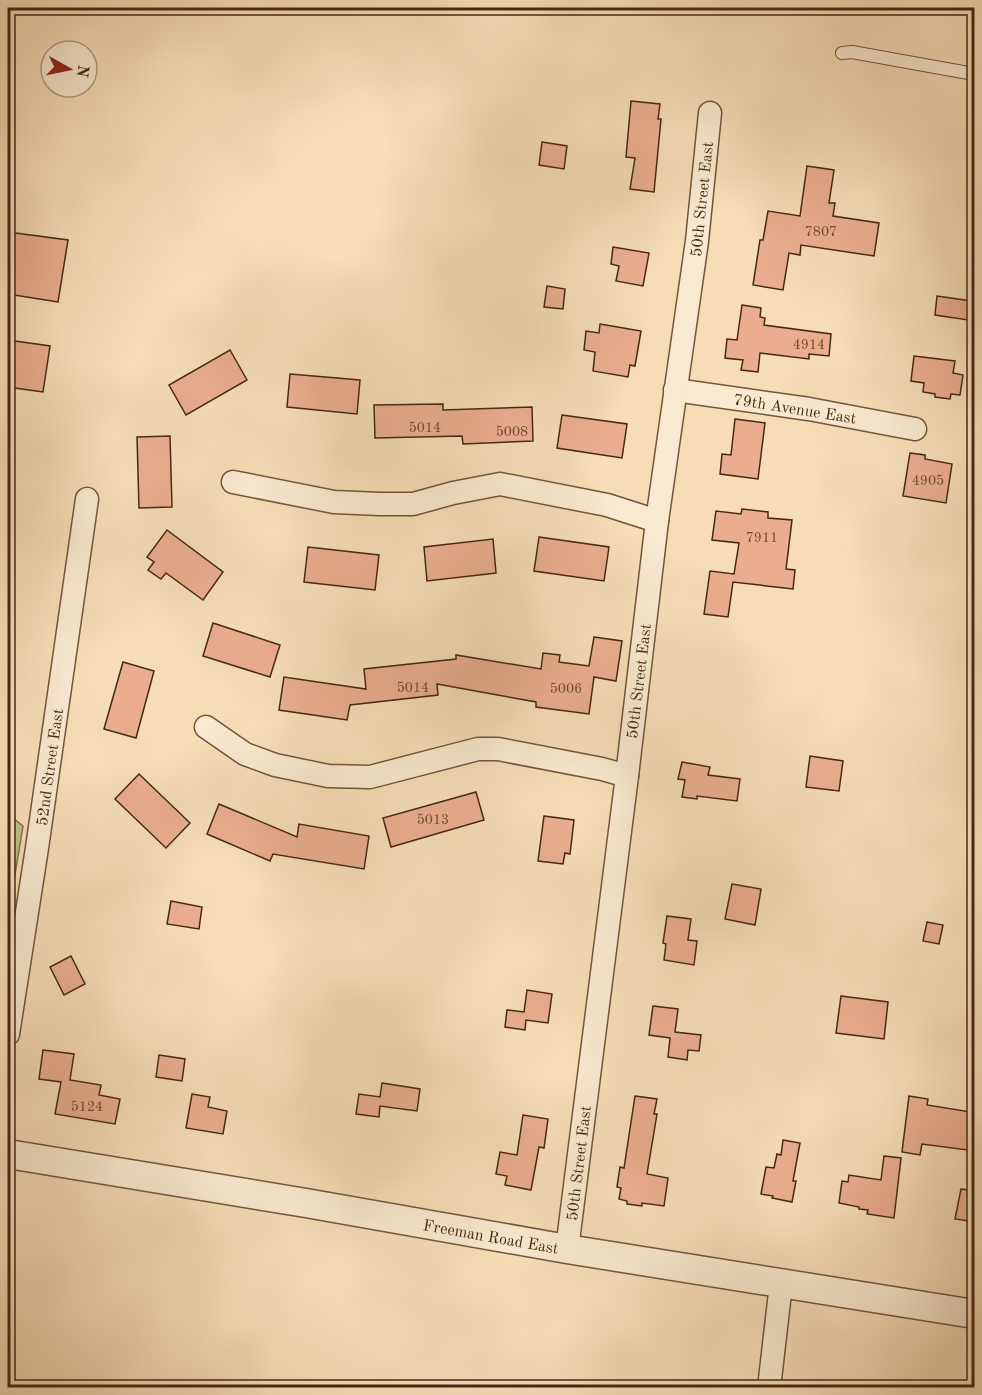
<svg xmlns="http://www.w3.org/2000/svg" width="982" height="1395" font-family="'Old Standard TT',serif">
<rect width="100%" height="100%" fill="#f6ddb6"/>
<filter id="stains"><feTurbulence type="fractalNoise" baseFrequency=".00333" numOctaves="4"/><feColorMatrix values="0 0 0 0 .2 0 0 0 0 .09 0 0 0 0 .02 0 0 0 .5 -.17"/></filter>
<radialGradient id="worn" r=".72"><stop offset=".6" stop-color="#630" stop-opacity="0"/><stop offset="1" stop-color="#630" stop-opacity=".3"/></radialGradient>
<path fill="#c2bf89" stroke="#84744e" stroke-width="1.5" d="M8 814 23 826 8 917Z"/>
<g fill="#eaae8e" stroke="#462812" stroke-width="1.5">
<path d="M631 101 660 104 658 119H661L654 192 630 189 635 158 626 157Z"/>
<path d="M542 142 567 146 564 169 539 165Z"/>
<path d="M807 166 834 170 829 203H835L833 216 879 223 874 256 801 245 800 255 789 253 783 290 753 285 760 240H763L768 211 800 216Z"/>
<path d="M8 232 68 240 58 302 8 294Z"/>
<path d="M613 247 649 253 643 286 616 281 619 266 611 264Z"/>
<path d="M547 286 565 289 563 309 544 307Z"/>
<path d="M937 296 971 301 968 320 935 315Z"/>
<path d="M742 305 761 308 760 317 765 318 764 325 831 334 829 356 809 354V359L760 353 758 372 741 370 743 360 725 358 727 339 737 340Z"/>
<path d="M600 324 641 331 635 366 630 365 628 377 593 371 595 352 584 350 586 331 599 333Z"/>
<path d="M8 340 50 346 43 392 8 387Z"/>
<path d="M230 350 247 380 186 415 169 385Z"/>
<path d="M914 356 955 361 953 373 963 375 960 395 951 394 950 399 935 397V394L923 392 924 383 911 381Z"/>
<path d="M290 374 360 380 357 414 287 407Z"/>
<path d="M443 404V410L532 407 533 441 463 444 462 436 375 438 374 405Z"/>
<path d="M562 415 627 424 622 458 557 448Z"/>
<path d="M735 419 765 423 758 479 720 474 722 454 731 455Z"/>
<path d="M170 436 172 507 139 508 137 437Z"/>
<path d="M910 453 925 455V459L952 464 946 503 903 496Z"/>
<path d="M742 509 768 512V518L792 520 786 569 795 570 793 589 733 582 728 617 704 614 710 571 734 574 739 543 712 540 716 511 741 514Z"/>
<path d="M167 530 223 572 203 600 166 573 161 579 148 570 154 562 147 557Z"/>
<path d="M539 537 609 547 604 581 534 571Z"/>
<path d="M493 539 496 573 427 581 424 547Z"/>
<path d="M308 547 379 555 375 590 304 582Z"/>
<path d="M213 623 280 645 270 677 203 656Z"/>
<path d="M594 637 622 641 616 681 594 677 589 714 536 707V702L437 684 438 695 350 705 347 720 279 710 284 677 366 689 364 669 456 659V655L541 669 543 653 560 655 559 662 589 666Z"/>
<path d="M123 662 154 671 136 738 104 729Z"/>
<path d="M810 756 843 761 839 791 806 787Z"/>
<path d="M682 762 710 767 708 775 740 779 737 801 697 796V799L682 797 685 780 678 779Z"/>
<path d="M139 774 190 823 166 848 115 799Z"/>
<path d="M476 792 484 820 391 847 383 818Z"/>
<path d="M219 804 297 837 299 824 369 836 364 869 273 854 270 861 207 834Z"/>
<path d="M544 816 574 820 570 854 565 853 563 864 538 861Z"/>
<path d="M732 884 761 889 755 925 725 919Z"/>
<path d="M171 901 202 907 199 929 167 924Z"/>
<path d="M667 916 691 919 688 940 697 941 694 965 664 960 666 944 663 943Z"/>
<path d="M927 922 943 925 939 944 923 941Z"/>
<path d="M71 956 85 984 64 995 50 967Z"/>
<path d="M527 990 552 994 548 1023 526 1020 525 1030 505 1027 507 1010 524 1012Z"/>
<path d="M841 996 888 1002 884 1039 836 1033Z"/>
<path d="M653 1006 678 1009 675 1032 701 1035 699 1051 688 1050 687 1060 668 1057 670 1038 649 1035Z"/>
<path d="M43 1050 74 1054 70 1080 101 1085 99 1095 120 1099 115 1124 55 1114 61 1082 39 1079Z"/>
<path d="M159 1055 185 1059 182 1081 156 1077Z"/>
<path d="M382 1083 420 1089 417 1111 380 1106 379 1117 356 1114 359 1094 380 1097Z"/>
<path d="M192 1094 210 1097 208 1107 227 1111 223 1134 186 1128Z"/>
<path d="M635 1096 657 1099 654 1114H657L647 1174 668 1178 664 1206 642 1203V1206L627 1204V1201L619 1199 621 1188 617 1187 620 1167 624 1168Z"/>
<path d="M909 1096 928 1099 927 1105 971 1112 970 1116 975 1117V1151L922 1144 920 1155 902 1152Z"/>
<path d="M523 1115 548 1119 544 1148 539 1147 531 1190 505 1185 507 1176 496 1174 500 1152 517 1155Z"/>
<path d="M783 1140 800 1143 793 1181H796L792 1202 772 1198 773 1196 761 1194 766 1167 774 1168 777 1154 781 1155Z"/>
<path d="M884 1156 901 1158 894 1218 867 1214 868 1210 859 1209V1207L839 1203 842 1181 848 1182 849 1175 881 1180Z"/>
<path d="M961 1189 975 1191V1222L955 1219Z"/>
</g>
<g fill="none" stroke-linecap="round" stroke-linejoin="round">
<defs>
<path id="service" d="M842 53 852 52 974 74"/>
<g id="minor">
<path d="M675 390 809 409 915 429"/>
<path d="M233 482 334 502 380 504H413L453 493 500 484 607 505 657 521"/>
<path d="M206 727 245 754 275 765 328 776 370 777 478 749H498L602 769 627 776"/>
<path d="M8 1034 37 848 87 499"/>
<path d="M567 1249 627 776 657 521 697 241 710 113"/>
<path d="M769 1388 781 1284"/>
</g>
<path id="tertiary" d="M8 1154 306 1203 567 1249 974 1314"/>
</defs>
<use href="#service" stroke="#72553b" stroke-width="14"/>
<use href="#minor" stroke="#72553b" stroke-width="25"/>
<use href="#tertiary" stroke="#72553b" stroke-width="31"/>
<use href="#service" stroke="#f9e9d0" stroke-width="12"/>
<use href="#minor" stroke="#f9e9d0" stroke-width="22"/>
<use href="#tertiary" stroke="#f9e9d0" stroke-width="28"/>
</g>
<g text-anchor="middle" stroke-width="4.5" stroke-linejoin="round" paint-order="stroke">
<g font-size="14" fill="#6f4a31">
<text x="821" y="236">7807</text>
<text x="809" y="349">4914</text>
<text x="425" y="432">5014</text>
<text x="512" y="436">5008</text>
<text x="928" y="485">4905</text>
<text x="762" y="542">7911</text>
<text x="413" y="692">5014</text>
<text x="566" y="693">5006</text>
<text x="433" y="824">5013</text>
<text x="87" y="1111">5124</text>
</g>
<g font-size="16" fill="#462812" stroke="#f9e9d0">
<text transform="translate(701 199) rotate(-84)" y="6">50th Street East</text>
<text transform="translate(795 408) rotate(9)" y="6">79th Avenue East</text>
<text transform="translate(638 681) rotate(-83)" y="6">50th Street East</text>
<text transform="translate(49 767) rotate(-82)" y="6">52nd Street East</text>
<text transform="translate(578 1163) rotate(-83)" y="6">50th Street East</text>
<text transform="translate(491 1236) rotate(10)" y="6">Freeman Road East</text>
</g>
</g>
<rect width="982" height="1395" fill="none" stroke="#f6ddb6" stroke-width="30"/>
<rect x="9" y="9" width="964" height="1377" fill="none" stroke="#462812" stroke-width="3"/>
<rect x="15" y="15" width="952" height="1365" fill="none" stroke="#462812" stroke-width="1.5"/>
<g transform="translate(69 69) rotate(99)"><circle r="28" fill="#f9e9d0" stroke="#b19c84" stroke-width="1.5"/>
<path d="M0-4.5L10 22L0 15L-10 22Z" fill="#8f2418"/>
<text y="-9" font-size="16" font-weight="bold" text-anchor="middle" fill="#462812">N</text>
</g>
<rect width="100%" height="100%" filter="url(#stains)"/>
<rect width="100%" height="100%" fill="url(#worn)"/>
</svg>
